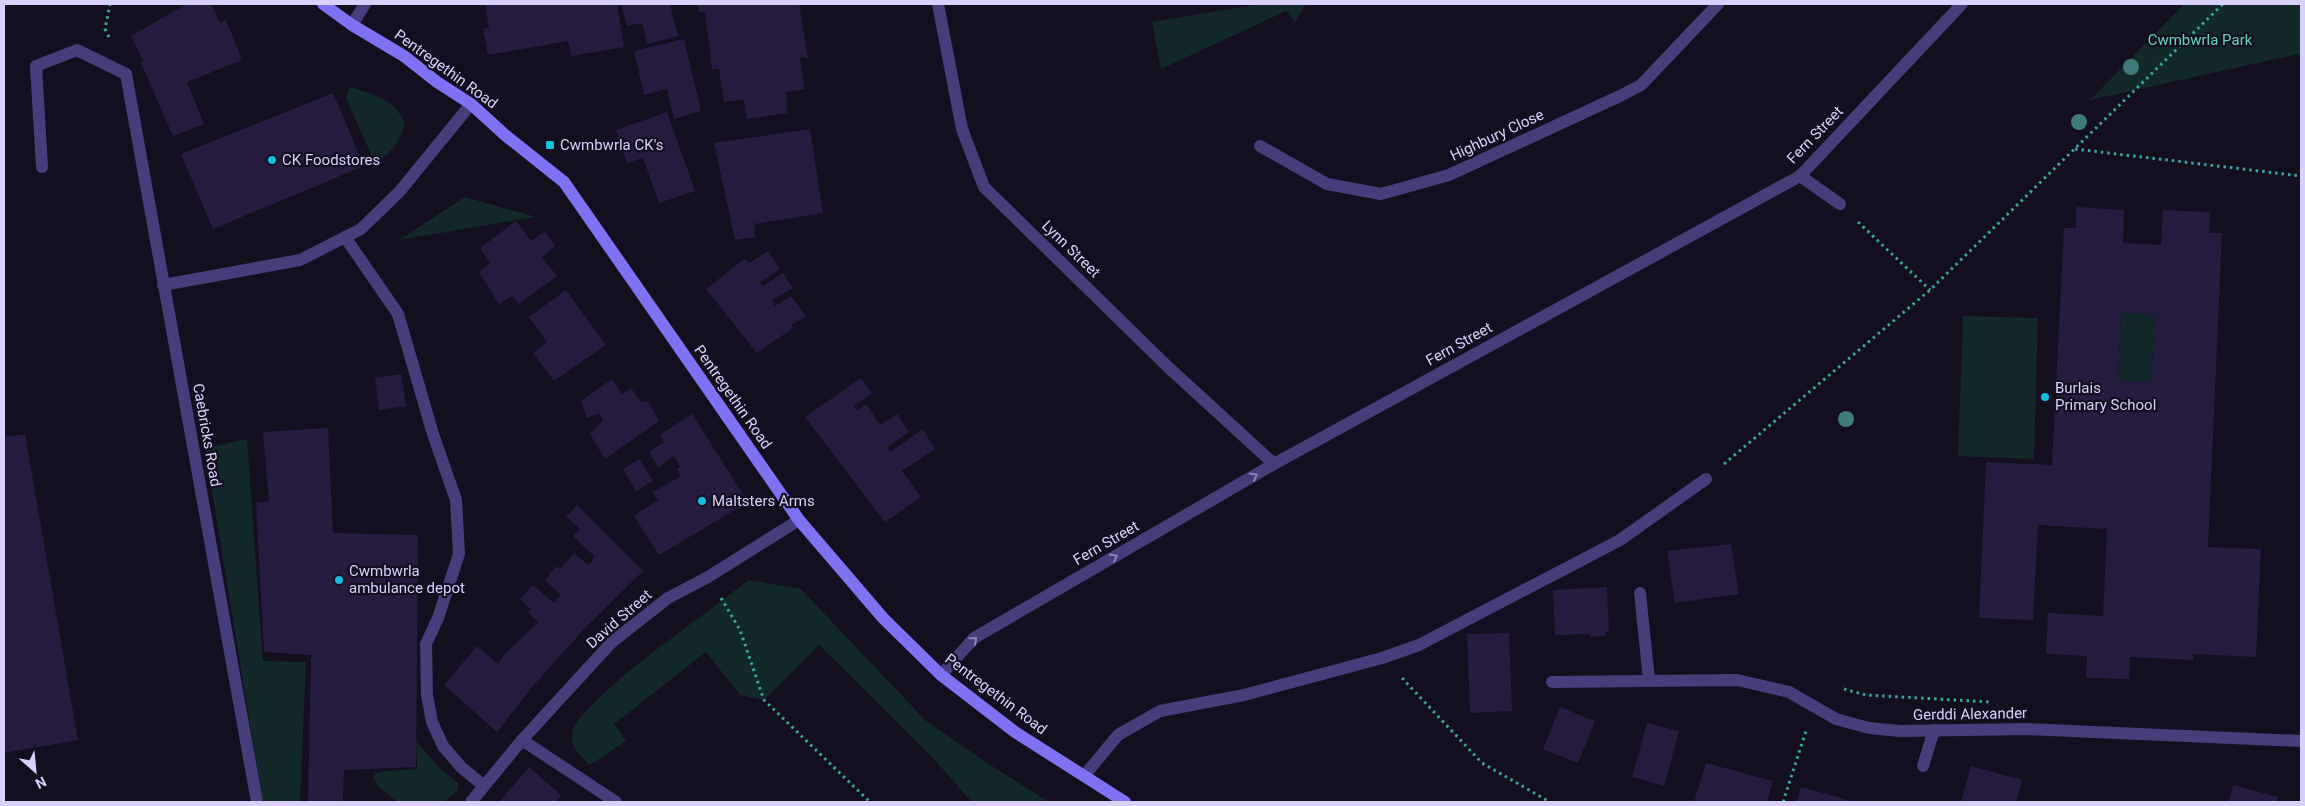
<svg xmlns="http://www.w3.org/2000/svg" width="2305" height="806" font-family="Roboto,sans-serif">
<rect width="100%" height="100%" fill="#130f1f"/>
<g fill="#122829">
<path d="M1261 4H1306L1295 22 1286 11 1161 69 1152 22Z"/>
<path d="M2184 4H2301V57L2298 54 2090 100Z"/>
<path d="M350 87C373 94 396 100 405 124 398 144 393 152 375 163L346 98Z"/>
<path d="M465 197 536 217 399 240Z"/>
<path d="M2121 313 2155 315 2151 382 2118 381Z"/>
<path d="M1963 316 2038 318 2034 459 1958 456Z"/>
<path d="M247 439 263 661 306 662 300 802H264L262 798 205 448Z"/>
<path d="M748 580 801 589 925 720 984 761 1049 802H972L931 756 819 645 764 700 740 695 706 652 614 724 626 741 590 765C579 755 569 746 573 730 575 721 585 713 591 706 638 658 696 623 748 580Z"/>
<path d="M416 741 440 769 458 783V790L444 802H397L378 786 373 776 378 772 417 769Z"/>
</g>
<g fill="#261c3f" fill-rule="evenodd">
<path d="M187 4H211L220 23 226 20 242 60 187 82 204 124 173 136 141 63 143 61 131 36Z"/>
<path d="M485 4H617L624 47 571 56 568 41 488 55 483 29 489 28Z"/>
<path d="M621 4H670L678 36 647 44 642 23 627 26Z"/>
<path d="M698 4H799L808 58 800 57 804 89 786 92 787 113 747 119 744 100 724 102 719 69H712L705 12H699Z"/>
<path d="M684 39 701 111 674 119 667 89 644 95 634 51Z"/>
<path d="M333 93 364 166 213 229 181 154Z"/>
<path d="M667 112 695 191 659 203 643 158 627 163 616 130Z"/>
<path d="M810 129 823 213 754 224 755 237 735 240 714 143Z"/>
<path d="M2076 207 2124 210 2123 243 2161 245 2163 210 2210 212 2209 233H2222L2208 547 2261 549 2256 657 2193 654V660L2130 657 2129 679 2086 678 2087 656 2046 654 2048 613 2103 616 2107 529 2038 525 2033 620 1979 618 1986 462 2052 465 2064 228H2076ZM2121 313 2155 315 2151 382 2118 381Z"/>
<path d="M516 221 531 241 545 231 555 246 542 257 557 276 519 304 512 296 499 304 479 272 490 264 480 248Z"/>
<path d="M768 251 780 269 760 282 763 286 783 273 793 288 772 300 775 306 791 296 806 316 791 325 793 328 757 353 706 289 744 259 749 263Z"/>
<path d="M566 290 606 345 554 381 533 353 547 342 529 317Z"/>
<path d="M401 374 406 406 379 410 375 378Z"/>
<path d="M861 378 872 393 854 406 857 411 866 404 880 425 897 414 909 432 887 447 890 452 923 429 935 449 902 471 921 497 885 522 805 417Z"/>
<path d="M612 379 622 394 631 388 641 402 648 401 659 421 605 459 590 434 603 420 599 413 587 418 581 401Z"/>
<path d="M692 414 748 502 659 555 634 516 658 500 653 492 681 476 677 469 680 467 674 456 658 467 649 452 664 442 660 435Z"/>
<path d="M328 428 333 533 418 535 416 767 344 770 343 802H308L311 655 264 652 256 503 269 501 263 432Z"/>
<path d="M25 434 78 740 4 753V437Z"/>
<path d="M639 459 653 481 636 491 623 469Z"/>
<path d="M577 505 643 571 584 629 533 686 497 732 444 685 477 646 498 664 504 655 538 622 528 613 531 609 520 599 533 585 554 603 561 595 545 580 555 567 561 568 574 553 588 565 592 561 594 556 573 536 580 529 566 517Z"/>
<path d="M1731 544 1739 594 1675 603 1667 551Z"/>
<path d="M1607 587 1609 632H1605L1606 636 1590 637 1589 634 1555 635 1553 590Z"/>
<path d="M1509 633 1512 711 1470 713 1467 634Z"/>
<path d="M1560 707 1595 721 1578 763 1543 749Z"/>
<path d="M1647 723 1679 731 1664 786 1632 777Z"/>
<path d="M1706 763 1773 781 1767 802H1694Z"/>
<path d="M1971 766 2022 780 2016 802H1961Z"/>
<path d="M529 767 561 795 556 802H499Z"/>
<path d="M2233 785 2278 797 2276 802H2229Z"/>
<path d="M1801 787 1834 796 1854 802H1797Z"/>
</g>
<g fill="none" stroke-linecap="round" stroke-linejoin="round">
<g stroke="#39a6a7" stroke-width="3" stroke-dasharray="2.5 4" stroke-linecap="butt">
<path d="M109 37 105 29 110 4"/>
<path d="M2075 149 2301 176"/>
<path d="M1858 222 1930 290"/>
<path d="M1724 464 1930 290 2223 4"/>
<path d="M721 598 740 630 764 700 870 802"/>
<path d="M1402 678 1482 763 1550 802"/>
<path d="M1844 689 1866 695 1991 702"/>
<path d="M1783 802 1806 731"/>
</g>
<g stroke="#453e7a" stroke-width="12">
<path d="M42 167 36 66 77 50 126 74"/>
<path d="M345 237 398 314 433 434 456 500 459 554 438 618 426 644 427 695 432 722 443 746 461 767 484 786"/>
<path d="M1923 766 1934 730"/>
<path d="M1084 776 1118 735 1160 711 1244 695 1382 658 1419 645 1620 540 1706 479"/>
</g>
<g stroke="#453e7a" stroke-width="12">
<path d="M938 4 962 129 984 187 1168 367 1274 464"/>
<path d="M352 25 365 4"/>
<path d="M126 74 257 802"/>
<path d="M1260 146 1327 184 1381 194 1449 175 1620 96 1641 85 1718 4"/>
<path d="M1800 176 1840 204"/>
<path d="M163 285 300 260 361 229 400 191 471 104"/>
<path d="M1640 593 1649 680"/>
<path d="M941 675 974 638 1274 464 1800 176 1962 4"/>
<path d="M1552 682 1737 680 1789 692 1836 719 1869 728 1900 731 2029 729 2301 741"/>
<path d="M522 740 616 802"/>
<path d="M471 802 522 740 612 642 668 598 708 577 799 520"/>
</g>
<path stroke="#7e71f2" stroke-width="12" d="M323 4 352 25 404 56 437 82 471 104 505 135 564 182 799 520 883 618 941 675 1015 732 1125 802"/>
</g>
<g fill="#407b78">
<circle cx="2131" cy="67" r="8"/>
<circle cx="2079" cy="122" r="8"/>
<circle cx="1846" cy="419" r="8"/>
</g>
<defs><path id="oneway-chevron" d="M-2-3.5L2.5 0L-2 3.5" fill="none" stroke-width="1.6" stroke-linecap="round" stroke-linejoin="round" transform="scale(1.25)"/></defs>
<g stroke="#8880b4">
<use href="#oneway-chevron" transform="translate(1254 476) rotate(-30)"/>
<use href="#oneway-chevron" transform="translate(1114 557) rotate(-30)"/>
<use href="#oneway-chevron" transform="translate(974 640) rotate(-40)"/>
</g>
<g fill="#15bfe3" stroke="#130f1f" stroke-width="2">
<rect x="545" y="140" width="10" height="10" rx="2.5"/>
<circle cx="272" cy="160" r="5"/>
<circle cx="2045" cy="397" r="5"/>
<circle cx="702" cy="501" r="5"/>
<circle cx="339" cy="580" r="5"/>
</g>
<g text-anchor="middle" stroke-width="4.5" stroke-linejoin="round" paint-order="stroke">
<g font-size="15" fill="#64d4c0" stroke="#130f1f">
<text x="2200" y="45">Cwmbwrla Park</text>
</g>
<g font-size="15" fill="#d9d1fb" stroke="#130f1f">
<text transform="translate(446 69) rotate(36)" y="5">Pentregethin Road</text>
<text transform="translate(1497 135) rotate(-25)" y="5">Highbury Close</text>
<text transform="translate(1815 135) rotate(-46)" y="5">Fern Street</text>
<text transform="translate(1071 249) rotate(44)" y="5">Lynn Street</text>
<text transform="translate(1459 344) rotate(-29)" y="5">Fern Street</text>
<text transform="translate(733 397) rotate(55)" y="5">Pentregethin Road</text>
<text transform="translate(207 435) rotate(80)" y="5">Caebricks Road</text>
<text transform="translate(1106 543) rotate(-30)" y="5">Fern Street</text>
<text transform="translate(619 619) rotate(-41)" y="5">David Street</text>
<text transform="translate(996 694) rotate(37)" y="5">Pentregethin Road</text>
<text transform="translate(1970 714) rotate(-1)" y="5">Gerddi Alexander</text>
</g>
<g font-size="15" fill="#d9d1fb" stroke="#130f1f" text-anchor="start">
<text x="560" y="150">Cwmbwrla CK's</text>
<text x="282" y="165">CK Foodstores</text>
<text x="2055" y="393">Burlais<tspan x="2055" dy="17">Primary School</tspan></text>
<text x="712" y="506">Maltsters Arms</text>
<text x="349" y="576">Cwmbwrla<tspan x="349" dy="17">ambulance depot</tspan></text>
</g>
</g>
<rect width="2305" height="806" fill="none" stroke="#d9d1fb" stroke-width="10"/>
<g transform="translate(35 771) rotate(153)" stroke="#130f1f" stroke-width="4" paint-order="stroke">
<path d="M0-4L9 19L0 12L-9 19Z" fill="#d9d1fb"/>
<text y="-8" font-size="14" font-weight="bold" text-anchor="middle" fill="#d9d1fb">N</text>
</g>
</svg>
